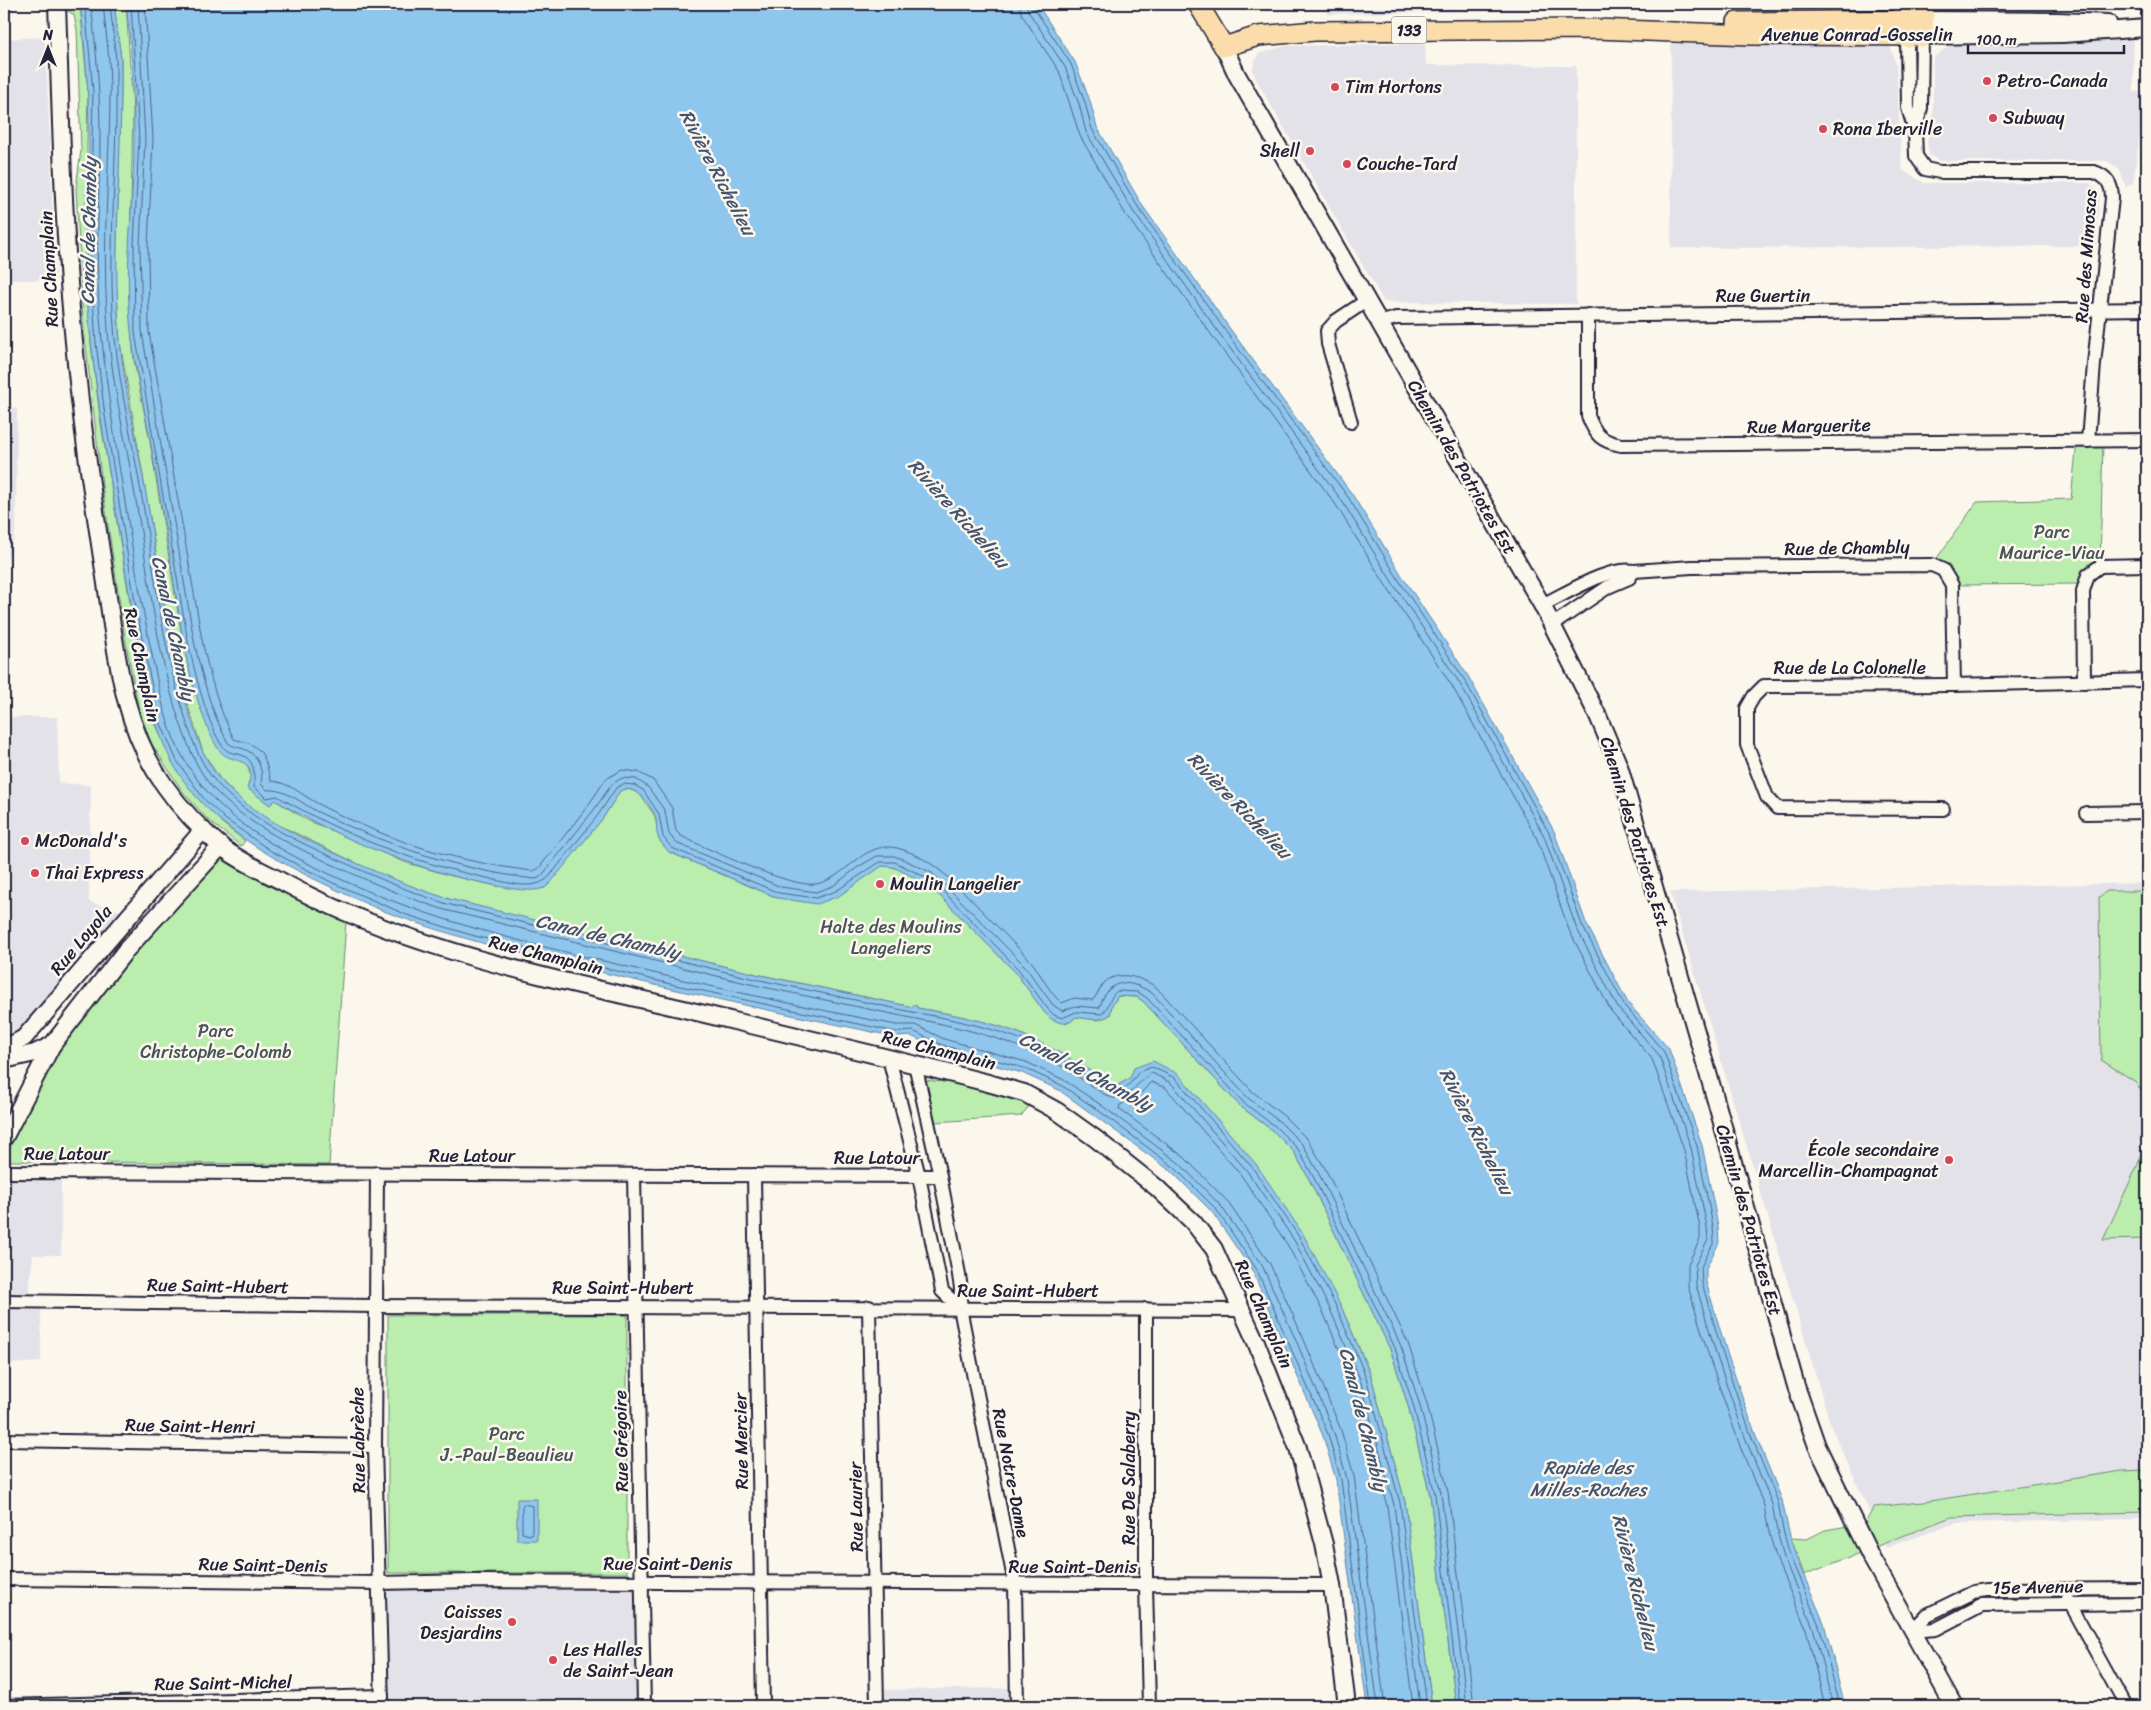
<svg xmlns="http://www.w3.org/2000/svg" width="2151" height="1710" font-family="Sriracha,sans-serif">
<rect width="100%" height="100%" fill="#fbf7ec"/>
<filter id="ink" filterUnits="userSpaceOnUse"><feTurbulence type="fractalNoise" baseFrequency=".02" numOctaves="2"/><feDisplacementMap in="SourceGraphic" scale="10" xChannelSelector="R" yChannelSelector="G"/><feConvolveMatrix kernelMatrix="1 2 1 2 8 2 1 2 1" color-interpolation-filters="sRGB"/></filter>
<g filter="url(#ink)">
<g fill="#e4e2e9">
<path d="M1327 4H1731L1662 8 1327 14Z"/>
<path d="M45 37 56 280H4V39Z"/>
<path d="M2133 40 2134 92 2146 91 2133 183 2126 187 2120 170 2107 161H1940L1929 155 1927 142 1933 114V58L1949 46Z"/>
<path d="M1425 43 1426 65 1576 66V304L1384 302 1258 83 1252 70 1258 54 1285 46Z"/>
<path d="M1671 44 1890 45 1896 65 1902 170 1925 183H2089L2100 192 2096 246 1671 248Z"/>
<path d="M4 408H17L16 529 4 573Z"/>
<path d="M4 717H57L59 783 91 785 89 902 129 914 24 1038 4 1045Z"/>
<path d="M2147 883V1519L1956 1523 1886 1548 1832 1429 1670 892Z"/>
<path d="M4 1176H61V1255H33L28 1301 41 1302V1362L4 1364V1392Z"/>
<path d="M8 1512 7 1566 4 1577V1513Z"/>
<path d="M642 1582 644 1706H381L379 1583Z"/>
<path d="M1010 1688 1017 1706H877V1690Z"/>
</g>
<g fill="#baedae" stroke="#6e8874">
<path d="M68 4H80L88 92 85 256 91 344 100 417 131 609 150 703 156 725 173 763 222 823 245 841 241 846 208 820 183 792 151 743 138 707 125 638 102 485 83 321 76 188 81 150 77 30 74 15 68 11Z"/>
<path d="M114 4H126L133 111 129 304 134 361 149 436 183 643 191 678 211 734 233 759 242 760 247 764 251 778 248 788 270 805 275 800 307 820 404 862 452 876 497 886 545 888 603 818 620 791 625 788 639 793 655 816 659 839 669 852 778 898 864 877 882 866 893 867 901 870 926 883 942 898 1016 973 1045 1013 1070 1022 1076 1017 1099 1020 1110 1015 1112 1005 1118 996 1137 997 1144 1002 1240 1106 1273 1131 1294 1152 1309 1179 1391 1351 1409 1409 1430 1495 1456 1706H1432L1405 1502 1371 1376 1340 1304 1130 1078 1115 1087C1088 1070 1061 1052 1032 1039 999 1023 953 1014 917 1008L756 974 519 917 449 899 406 886 370 870 275 823 242 801 220 779 203 752 176 669 120 342 116 278 121 89V59Z"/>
<path d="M2077 441H2103L2100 566 2085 584 1952 585 1932 565 1977 502 2071 499Z"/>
<path d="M219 852 274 886 346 922 329 1165 10 1161 4 1158V1139L86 1006Z"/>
<path d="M2107 891H2147V1102L2136 1082 2101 1060 2099 897Z"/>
<path d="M925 1080 980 1086 1030 1105 1021 1116 936 1122Z"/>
<path d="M2147 1136V1239L2103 1240 2138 1164Z"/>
<rect x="388" y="1315" width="239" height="258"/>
<path d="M2147 1470V1512L1951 1517 1804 1575 1791 1538 1807 1539 1825 1530 1865 1523 1874 1507 1923 1502 2122 1471Z"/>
</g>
<g fill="#8fc6ed" stroke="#6384a6">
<path d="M80 4H114L121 59V89C121 163 114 238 118 312 120 373 136 434 146 494 159 567 166 642 189 713 196 736 204 759 219 778 249 813 292 833 332 852 371 870 408 886 449 899L756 974 913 1007V1005L917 1006V1008C953 1014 1000 1023 1032 1039 1061 1052 1088 1069 1115 1087L1130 1078 1134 1068 1153 1061 1178 1074 1256 1164 1303 1234 1340 1304 1371 1376 1405 1502 1432 1706H1367L1336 1480 1323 1436 1253 1272 1212 1212 1172 1172 1059 1090 1022 1073 940 1050 911 1036 896 1037C802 1017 707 998 613 975 544 959 475 944 409 920 374 909 341 892 308 876 255 849 202 817 172 762 156 732 150 699 143 665 136 629 129 594 123 557 110 475 95 393 88 309 84 251 89 195 89 137 89 92 85 48 80 4Z"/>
<path d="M126 4H1037L1075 62 1090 101 1097 127 1142 205 1233 333 1352 494 1404 579 1468 676 1554 831 1586 923 1628 1003 1669 1049 1702 1145 1718 1226 1719 1243 1706 1268V1282L1728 1356 1756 1436 1782 1500 1788 1528 1796 1557 1824 1623 1845 1706H1456L1430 1495 1409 1409 1391 1351 1309 1179 1294 1152 1273 1131 1240 1106 1144 1002 1137 997 1118 996 1112 1005 1110 1015C1099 1022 1088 1019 1076 1017L1070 1022 1061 1023 1051 1019 1045 1013 1016 973 942 898 926 883 893 867 882 866 839 896 817 904 778 898 669 852C666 848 661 844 659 839 655 832 658 823 655 816 650 804 635 783 620 791L603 818 552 881C550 883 547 887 544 888 531 894 498 886 483 883 409 867 340 839 275 800L270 805 247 788C260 754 231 766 219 750 204 729 187 667 183 641 173 574 162 507 150 439 142 395 131 352 129 306 126 250 134 194 134 139 134 94 132 48 126 4Z"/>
<rect x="517" y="1499" width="20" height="41"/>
</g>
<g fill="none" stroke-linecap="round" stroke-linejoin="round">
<g stroke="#4e6482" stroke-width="1">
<path d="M85 4 93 92 90 256 96 343 105 416 136 608 155 702 161 724 177 761 204 799 225 819 271 851 331 882 407 915 471 935 567 959 675 985 896 1032 913 1031 942 1045 1024 1068 1061 1085 1098 1110 1175 1168 1216 1209 1257 1270 1328 1434 1341 1480 1371 1706"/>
<path d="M91 4C96 47 100 91 100 135 100 192 95 248 99 305 105 391 121 474 134 559 140 594 147 630 154 665 161 698 167 731 185 761 215 812 263 841 315 867 413 916 509 939 616 964 709 987 802 1006 896 1025H915L944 1039 1026 1062 1064 1080 1101 1105 1179 1163 1221 1206 1263 1267 1298 1345 1334 1433 1347 1479 1378 1706"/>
<path d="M103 4 109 60 110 89C110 165 102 240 107 315 110 376 125 436 135 495 148 569 155 645 178 717 187 742 195 767 212 787 243 822 286 842 327 862 366 880 404 897 445 910L754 985 916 1019C967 1028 1017 1042 1063 1067 1079 1076 1094 1090 1112 1098 1131 1100 1138 1079 1152 1073L1171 1083 1247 1171 1294 1240 1330 1309 1360 1379 1394 1505 1420 1706"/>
<path d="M110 4 116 59V89C117 164 109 239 113 313 116 373 131 433 141 492 154 567 161 644 185 717 192 740 200 763 216 782 246 817 289 837 330 856 369 874 406 891 447 904L755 979 917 1013C954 1019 992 1028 1028 1042 1059 1054 1085 1076 1113 1092 1125 1091 1134 1081 1138 1072L1152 1067 1175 1078 1252 1167 1299 1237 1336 1306 1366 1377 1400 1503 1427 1706"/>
<path d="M131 4 139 139 134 245 135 333 188 642C194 668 208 729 224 748 227 752 233 753 238 754 256 758 254 773 254 787L267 798 277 796C344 835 411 862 487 878 506 882 534 892 549 877L598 815 616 788 623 784 634 785 643 790 659 814 663 837 672 848 779 893 816 898 836 891 880 862H895L929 879 946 894 1019 970 1048 1009 1054 1015 1062 1018 1076 1012 1102 1014C1109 1008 1109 997 1117 991L1138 992 1147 998 1244 1103 1276 1127 1298 1149 1313 1176 1395 1348 1414 1408 1435 1494 1460 1706"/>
<path d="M138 4 145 139 140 245 142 332 194 641C202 676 211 712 228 743 233 747 238 747 244 749 258 754 264 771 261 784L267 790C287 788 304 806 322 814 393 847 456 869 534 879L539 878 544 873 593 811 612 784 622 778 636 779 648 787 665 811 669 834 676 843 781 887 816 892 833 886 858 867 877 856H894L905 860 932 873 950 890 1024 965 1053 1005 1062 1011 1075 1006 1099 1008C1102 1002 1104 993 1111 988 1122 978 1141 986 1152 993L1248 1098 1280 1122 1303 1145 1319 1174 1401 1346 1420 1406 1441 1493 1467 1706"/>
<path d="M145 4 153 139 148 245 149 332 202 640C209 673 218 708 234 739 239 741 245 741 250 744 266 751 266 766 271 781 288 782 301 794 315 802 329 811 345 817 360 824 415 849 473 864 533 871L539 868 587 807 606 779 622 770 638 772 653 780 672 808 676 831 681 836C708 849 790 888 816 884 846 879 863 840 897 848 936 858 963 892 990 919 1003 933 1017 946 1030 960 1041 973 1048 992 1062 1003L1074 998 1093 1000C1097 995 1100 988 1104 983 1118 969 1143 978 1156 987L1253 1092 1285 1117 1308 1140 1326 1170 1408 1343 1427 1404 1448 1492 1474 1706"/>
<path d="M1019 4 1022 15 1059 71 1080 136 1126 215 1218 344 1336 505 1388 589 1452 686 1537 839 1569 930 1611 1011 1652 1059 1684 1150 1700 1228V1239L1688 1264V1286L1711 1363 1739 1443 1764 1506 1769 1533 1778 1563 1806 1629 1825 1706"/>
<path d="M1027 4 1028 11 1065 67 1079 104 1086 132 1133 211 1224 340 1342 501 1394 585 1459 682 1544 836 1576 927 1618 1008 1659 1055 1691 1148 1707 1227 1708 1240 1695 1265 1696 1285 1718 1360 1746 1440 1772 1504 1777 1531 1785 1561 1813 1627 1833 1706"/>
<path d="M1033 4 1034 8 1071 64 1085 103 1092 129 1138 207 1229 336 1348 497 1400 582 1464 679 1549 833 1582 925 1624 1005 1664 1052 1697 1146 1713 1226 1714 1242 1701 1267 1702 1283 1724 1358 1752 1438 1778 1502 1783 1530 1791 1559 1819 1625 1840 1706"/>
<path d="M524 1504 532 1506V1533L530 1535 522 1533V1507Z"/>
<path d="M1385 1706 1354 1476 1341 1430 1305 1342 1270 1264 1227 1201 1184 1157 1119 1109 1120 1105 1141 1093 1151 1082 1166 1088 1241 1175 1287 1244 1323 1312 1353 1382 1387 1506 1413 1706"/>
</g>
<defs>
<g id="street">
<path d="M1907 36 1908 108 1915 131 1916 156 1925 169 1940 172H2094C2107 176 2112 185 2112 198L2094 364 2088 441"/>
<path d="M1915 131 1921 108 1922 36"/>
<path d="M1588 315V416C1596 436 1601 441 1621 445L2147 440"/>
<path d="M1379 323 1396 318 2147 309"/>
<path d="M1351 422 1328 344 1327 331 1336 321 1366 301"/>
<path d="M1542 605C1566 594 1608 566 1634 571L1692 567 1932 565 1943 570 1952 585 1954 685"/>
<path d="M1552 625 1608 587 1629 578 1634 571"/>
<path d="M2084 682 2083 591 2088 575 2100 566 2147 565"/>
<path d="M1943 809 1777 808 1767 797 1747 745V708L1754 696 1764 686 1954 685 2147 680"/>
<path d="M2086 813 2147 812"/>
<path d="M889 1058 919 1176 942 1291 960 1308"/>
<path d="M915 1064 940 1176 958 1269 961 1288 960 1308 1015 1584 1017 1706"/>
<path d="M4 1172 940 1176"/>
<path d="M377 1173 375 1446 382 1706"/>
<path d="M634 1175 644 1706"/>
<path d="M754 1175 763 1706"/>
<path d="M4 1301 374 1306 1242 1310"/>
<path d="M869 1307 877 1706"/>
<path d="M1146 1309V1585L1149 1706"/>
<path d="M4 1440 375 1446"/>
<path d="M4 1579 379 1583 473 1581 1332 1585"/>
<path d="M2067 1599 2126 1706"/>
<path d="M1912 1631 1927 1615 1974 1592 1988 1590 2147 1589"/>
<path d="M1912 1631 1936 1629 1982 1605 2147 1603"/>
<path d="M4 1706 382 1696"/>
</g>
<g id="secondary">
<path d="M57 4C61 116 63 230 74 342 81 421 93 499 105 577 116 649 121 725 165 786 181 809 201 830 223 848 240 861 262 871 281 881 403 948 541 976 675 1007 780 1032 884 1056 988 1083L1024 1093 1057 1111 1096 1139 1156 1187 1193 1222 1214 1249 1256 1342 1298 1448 1324 1544 1332 1585 1347 1706"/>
<path d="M1923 20 2057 21 2108 23"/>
<path d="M1922 36 2063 34 2147 28"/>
<path d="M1224 47 1237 75 1542 605 1598 716 1619 766 1712 1087 1796 1386 1817 1446 1871 1557 1954 1706"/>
<path d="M4 1045 13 1044 24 1038 203 830"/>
<path d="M4 1060 35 1053 52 1045 126 950 221 846"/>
<path d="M4 1138 52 1045"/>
</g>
<g id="primary">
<path d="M1198 4 1224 47 1258 36 1315 31 1596 29 1751 35 1922 36"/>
<path d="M1737 22 1919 20"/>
</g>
<g id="highway">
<path d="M1904 4 1907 36"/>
<path d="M1922 36 1923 4"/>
</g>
</defs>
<use href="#street" stroke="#22223b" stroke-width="16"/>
<use href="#secondary" stroke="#22223b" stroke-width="20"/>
<use href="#primary" stroke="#22223b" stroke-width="22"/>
<use href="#highway" stroke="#22223b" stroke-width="25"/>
<use href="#street" stroke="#fbf7ec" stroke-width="12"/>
<use href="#secondary" stroke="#fbf7ec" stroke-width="16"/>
<use href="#primary" stroke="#faddab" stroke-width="19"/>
<use href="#highway" stroke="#faddab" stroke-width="21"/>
</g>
</g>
<g fill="#d1495b" stroke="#fbf7ec" stroke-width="2">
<circle cx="1987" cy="81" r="5"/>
<circle cx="1335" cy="87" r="5"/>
<circle cx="1993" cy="118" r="5"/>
<circle cx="1823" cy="129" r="5"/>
<circle cx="1310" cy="151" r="5"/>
<circle cx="1347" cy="164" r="5"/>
<circle cx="25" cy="841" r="5"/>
<circle cx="35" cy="873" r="5"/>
<circle cx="880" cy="884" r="5"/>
<circle cx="1949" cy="1160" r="5"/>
<circle cx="512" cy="1622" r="5"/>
<circle cx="553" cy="1660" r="5"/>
</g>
<g text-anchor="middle" stroke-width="5" stroke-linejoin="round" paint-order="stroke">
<rect fill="#fbf7ec" stroke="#636270" stroke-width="1" x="1391.5" y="16.5" width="35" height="27" rx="4"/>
<g font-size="16" font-weight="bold" fill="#22223b">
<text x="1409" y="36">133</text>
</g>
<g font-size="18" fill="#22223b" stroke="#fbf7ec">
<text x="1857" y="41">Avenue Conrad-Gosselin</text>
<text transform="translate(2086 256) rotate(-86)" y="6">Rue des Mimosas</text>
<text transform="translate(49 269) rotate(-93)" y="6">Rue Champlain</text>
<text x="1763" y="302">Rue Guertin</text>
<text transform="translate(1809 426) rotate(-1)" y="6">Rue Marguerite</text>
<text transform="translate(1462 467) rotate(60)" y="6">Chemin des Patriotes Est</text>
<text transform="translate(1847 548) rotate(-1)" y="6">Rue de Chambly</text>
<text transform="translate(142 665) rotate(78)" y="6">Rue Champlain</text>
<text x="1850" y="674">Rue de La Colonelle</text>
<text transform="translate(1635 832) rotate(73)" y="6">Chemin des Patriotes Est</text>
<text transform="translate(81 940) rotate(-50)" y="6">Rue Loyola</text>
<text transform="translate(546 955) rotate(14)" y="6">Rue Champlain</text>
<text transform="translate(939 1050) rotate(14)" y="6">Rue Champlain</text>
<text x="67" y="1160">Rue Latour</text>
<text x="472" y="1162">Rue Latour</text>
<text x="877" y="1164">Rue Latour</text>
<text transform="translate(1749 1220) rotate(74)" y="6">Chemin des Patriotes Est</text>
<text transform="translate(218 1286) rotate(1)" y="6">Rue Saint-Hubert</text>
<text x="623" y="1294">Rue Saint-Hubert</text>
<text x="1028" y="1297">Rue Saint-Hubert</text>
<text transform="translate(1264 1314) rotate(66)" y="6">Rue Champlain</text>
<text transform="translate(190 1426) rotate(1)" y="6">Rue Saint-Henri</text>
<text transform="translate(358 1440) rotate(-91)" y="6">Rue Labrèche</text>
<text transform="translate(621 1441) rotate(-91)" y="6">Rue Grégoire</text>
<text transform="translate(741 1441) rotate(-91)" y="6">Rue Mercier</text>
<text transform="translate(1011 1473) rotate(79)" y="6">Rue Notre-Dame</text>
<text transform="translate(1129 1478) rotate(-90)" y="6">Rue De Salaberry</text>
<text transform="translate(856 1507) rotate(-91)" y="6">Rue Laurier</text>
<text x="668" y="1570">Rue Saint-Denis</text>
<text transform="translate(263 1565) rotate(1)" y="6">Rue Saint-Denis</text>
<text x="1073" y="1573">Rue Saint-Denis</text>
<text transform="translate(2038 1587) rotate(-1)" y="6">15e Avenue</text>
<text transform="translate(223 1683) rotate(-1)" y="6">Rue Saint-Michel</text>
</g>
<g font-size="18" fill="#22223b" stroke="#fbf7ec" text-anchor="start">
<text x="1997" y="87">Petro-Canada</text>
<text x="1345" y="93">Tim Hortons</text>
<text x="2003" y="124">Subway</text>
<text x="1833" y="135">Rona Iberville</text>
<text x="1300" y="157" text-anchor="end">Shell</text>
<text x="1357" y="170">Couche-Tard</text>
<text x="35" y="847">McDonald's</text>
<text x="45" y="879">Thai Express</text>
<text x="890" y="890">Moulin Langelier</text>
<text x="1939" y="1156" text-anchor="end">École secondaire<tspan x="1939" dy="21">Marcellin-Champagnat</tspan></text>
<text x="502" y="1618" text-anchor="end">Caisses<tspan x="502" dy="21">Desjardins</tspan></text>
<text x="563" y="1656">Les Halles<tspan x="563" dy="21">de Saint-Jean</tspan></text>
</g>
<g font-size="18" fill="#485558" stroke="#fbf7ec">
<text x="2052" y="538">Parc<tspan x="2052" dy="21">Maurice-Viau</tspan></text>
<text x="891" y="933">Halte des Moulins<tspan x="891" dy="21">Langeliers</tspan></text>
<text x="216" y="1037">Parc<tspan x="216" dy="21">Christophe-Colomb</tspan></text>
<text x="507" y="1440">Parc<tspan x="507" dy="21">J.-Paul-Beaulieu</tspan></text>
</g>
<g font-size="19" font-style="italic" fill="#435370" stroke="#fbf7ec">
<text transform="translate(718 172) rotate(62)" y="7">Rivière Richelieu</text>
<text transform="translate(88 231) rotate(-89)" y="7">Canal de Chambly</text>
<text transform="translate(959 513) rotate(48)" y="7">Rivière Richelieu</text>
<text transform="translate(174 628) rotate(78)" y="7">Canal de Chambly</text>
<text transform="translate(1240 805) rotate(46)" y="7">Rivière Richelieu</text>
<text transform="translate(608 936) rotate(13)" y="7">Canal de Chambly</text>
<text transform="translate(1086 1071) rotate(28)" y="7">Canal de Chambly</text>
<text transform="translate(1477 1131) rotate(63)" y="7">Rivière Richelieu</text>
<text transform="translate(1364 1419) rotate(76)" y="7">Canal de Chambly</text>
<text x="1588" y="1474">Rapide des<tspan x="1588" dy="22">Milles-Roches</tspan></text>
<text transform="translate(1636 1582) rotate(76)" y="7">Rivière Richelieu</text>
</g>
</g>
<rect width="2151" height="1710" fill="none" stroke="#fbf7ec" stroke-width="20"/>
<rect x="10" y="10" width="2131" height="1690" fill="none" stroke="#22223b" stroke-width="2" filter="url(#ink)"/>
<g transform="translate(48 48)" stroke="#fbf7ec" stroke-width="4" paint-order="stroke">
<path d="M0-4L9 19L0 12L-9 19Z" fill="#22223b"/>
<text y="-8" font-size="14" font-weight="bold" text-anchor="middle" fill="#22223b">N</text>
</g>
<path d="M1968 45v8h156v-8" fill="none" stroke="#22223b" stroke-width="2.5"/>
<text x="1976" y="45" font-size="15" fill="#22223b" stroke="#fbf7ec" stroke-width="4" paint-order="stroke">100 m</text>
</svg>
